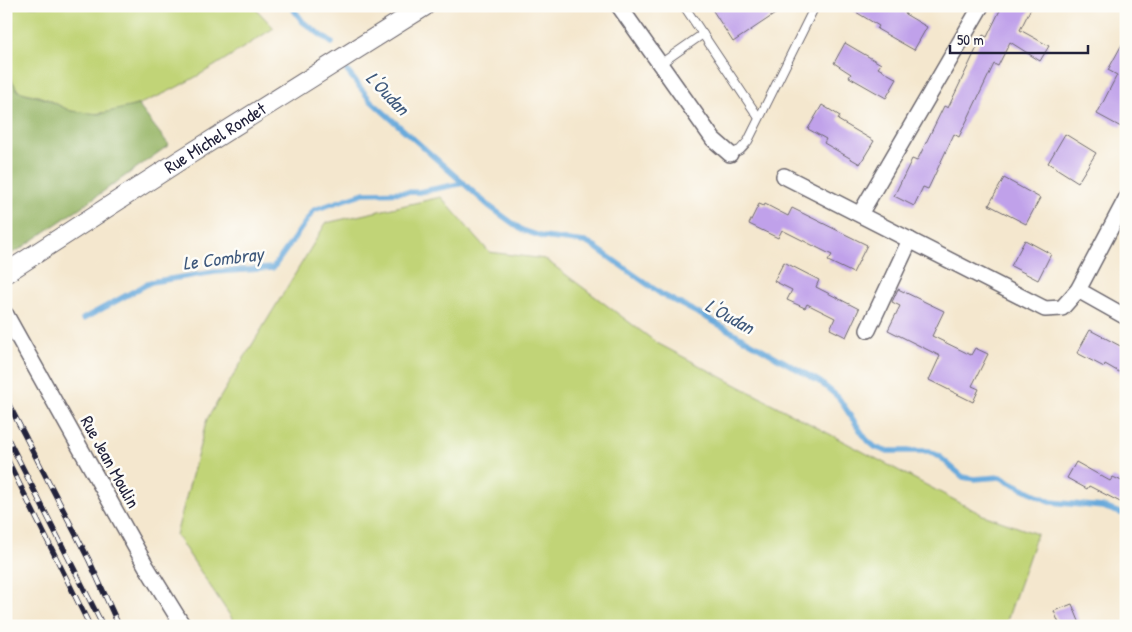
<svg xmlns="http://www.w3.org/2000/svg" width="1132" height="632" font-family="'Patrick Hand',sans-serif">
<rect width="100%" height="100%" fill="#fdfcf7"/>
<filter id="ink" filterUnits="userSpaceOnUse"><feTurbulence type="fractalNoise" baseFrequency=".02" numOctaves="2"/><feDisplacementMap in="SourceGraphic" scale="10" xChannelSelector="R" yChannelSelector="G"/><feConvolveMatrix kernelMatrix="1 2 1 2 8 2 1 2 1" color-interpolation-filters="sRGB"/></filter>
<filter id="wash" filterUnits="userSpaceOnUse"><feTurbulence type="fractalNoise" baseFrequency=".0096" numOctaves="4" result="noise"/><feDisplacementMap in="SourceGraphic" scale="20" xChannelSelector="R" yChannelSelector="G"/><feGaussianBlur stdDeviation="1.12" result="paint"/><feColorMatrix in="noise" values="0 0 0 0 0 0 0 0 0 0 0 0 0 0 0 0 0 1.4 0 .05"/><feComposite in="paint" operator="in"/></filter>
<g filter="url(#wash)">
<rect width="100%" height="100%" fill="#f4e7ce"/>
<g fill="#c1d477" stroke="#727b59">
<path d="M6 6H253L274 28C224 59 131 128 71 111 63 109 55 102 47 99 38 95 27 94 18 91L6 70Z"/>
<path d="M441 197 489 252 545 259 657 343 983 515 1037 534 1005 626H237L176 535 207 419 326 223Z"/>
</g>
<path fill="#98b668" stroke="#5d6c52" d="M6 70 18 91 46 99 71 111 99 114 138 105 169 145 94 198 20 249 6 256Z"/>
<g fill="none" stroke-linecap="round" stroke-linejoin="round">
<g stroke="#67a9db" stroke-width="5.5">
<path d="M291 6 303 22 332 43"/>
<path d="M347 71 371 101 489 206 522 230 543 237 585 242 595 247 661 294 709 319 820 382 838 397 866 439 875 447 885 451H929L940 457 963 477 974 479 1000 477 1051 502 1103 507 1126 515"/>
<path d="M83 319 151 282 215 272 273 268 314 210 364 193 419 192 464 183"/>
</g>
</g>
<g id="blocks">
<g fill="#c0a1ea">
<path d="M710 6H787L733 42Z"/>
<path d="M846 6H909L905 14 927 27 914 50 877 29 879 26Z"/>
<path d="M1002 6H1032L1020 30 1049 46 1040 61 1010 42 998 66 994 64 959 137 954 134 928 189 923 187 914 206 894 196 912 159 917 161 944 106 948 108 983 35 987 37Z"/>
<path d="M1126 37V118L1121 127 1097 114 1117 75 1108 70Z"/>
<path d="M845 43 881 64 878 68 897 79 886 98 849 77 851 74 834 63Z"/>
<path d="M822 105 840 116 838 120 874 141 860 164 824 143 826 139 808 129Z"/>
<path d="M1065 134 1096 153 1078 182 1048 163Z"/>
<path d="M1004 178 1040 198 1026 224 989 205Z"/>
<path d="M759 204 764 206 765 204 788 216 792 208 867 245 853 273 828 261 832 255 782 230 778 238 749 224Z"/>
<path d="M1025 240 1051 254 1038 280 1011 266Z"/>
<path d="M784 262 819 280 816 287 859 309 846 337 830 329 835 318 807 304 805 308 787 300 792 290 774 281Z"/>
<path d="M898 289 944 311 932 336 971 355 975 348 988 354 972 386 979 389 973 402 929 380 940 356 888 330 900 306 892 302Z"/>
<path d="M1090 330 1126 349V376L1105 364 1104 367 1077 353Z"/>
<path d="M1076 462 1110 481 1113 477 1126 483V505L1089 486 1087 489 1067 478Z"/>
<path d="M1072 604 1081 626H1060L1054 611Z"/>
</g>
</g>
</g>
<g filter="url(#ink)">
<use href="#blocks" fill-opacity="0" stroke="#6c676e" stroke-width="1"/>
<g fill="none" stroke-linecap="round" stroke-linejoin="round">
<defs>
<g id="service">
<path d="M684 6 759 118"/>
<path d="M660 64 703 34"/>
<path d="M730 154 740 150 748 141 815 6"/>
</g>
<g id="minor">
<path d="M619 6 713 139 730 154"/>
<path d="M784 176 1045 309 1062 308 1078 290"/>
<path d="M1126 199 1078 290 1126 317"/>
<path d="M860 214 981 6"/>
<path d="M6 315 146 566 183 626"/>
<path d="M868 330 910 240"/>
</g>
<g id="tertiary">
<path id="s1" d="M6 273 182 159 425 6"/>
</g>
</defs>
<use href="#service" stroke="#6c676e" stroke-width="10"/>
<use href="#minor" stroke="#6c676e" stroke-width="18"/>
<use href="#tertiary" stroke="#6c676e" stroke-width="21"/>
<use href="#service" stroke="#fff" stroke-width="8"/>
<use href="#minor" stroke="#fff" stroke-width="15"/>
<use href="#tertiary" stroke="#fff" stroke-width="19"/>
<defs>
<g id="rail">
<path d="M6 399 89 560 119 626"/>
<path d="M6 435 103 626"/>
<path d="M6 457 90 626"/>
</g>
</defs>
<use href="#rail" stroke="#22223b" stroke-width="5.5"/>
<use href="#rail" stroke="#fdfcf7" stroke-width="4" stroke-dasharray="11" stroke-linecap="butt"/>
</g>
</g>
<g text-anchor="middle" stroke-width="5" stroke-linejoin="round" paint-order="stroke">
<g font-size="18" fill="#22223b" stroke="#fdfcf7">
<text dy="6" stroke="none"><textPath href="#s1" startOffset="249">Rue Michel Rondet</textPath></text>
<text transform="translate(110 462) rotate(61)" y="6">Rue Jean Moulin</text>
</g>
<g font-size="19" font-style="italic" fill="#3e587b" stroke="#fdfcf7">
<text transform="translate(388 93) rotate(46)" y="7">L'Oudan</text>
<text transform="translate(223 258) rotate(-7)" y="7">Le Combray</text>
<text transform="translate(730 316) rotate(29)" y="7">L'Oudan</text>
</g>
</g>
<rect width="1132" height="632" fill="none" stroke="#fdfcf7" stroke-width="25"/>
<path d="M950 45v8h138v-8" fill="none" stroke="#22223b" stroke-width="2.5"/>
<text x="957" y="45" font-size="15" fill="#22223b" stroke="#fdfcf7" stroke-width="4" paint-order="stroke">50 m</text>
</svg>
